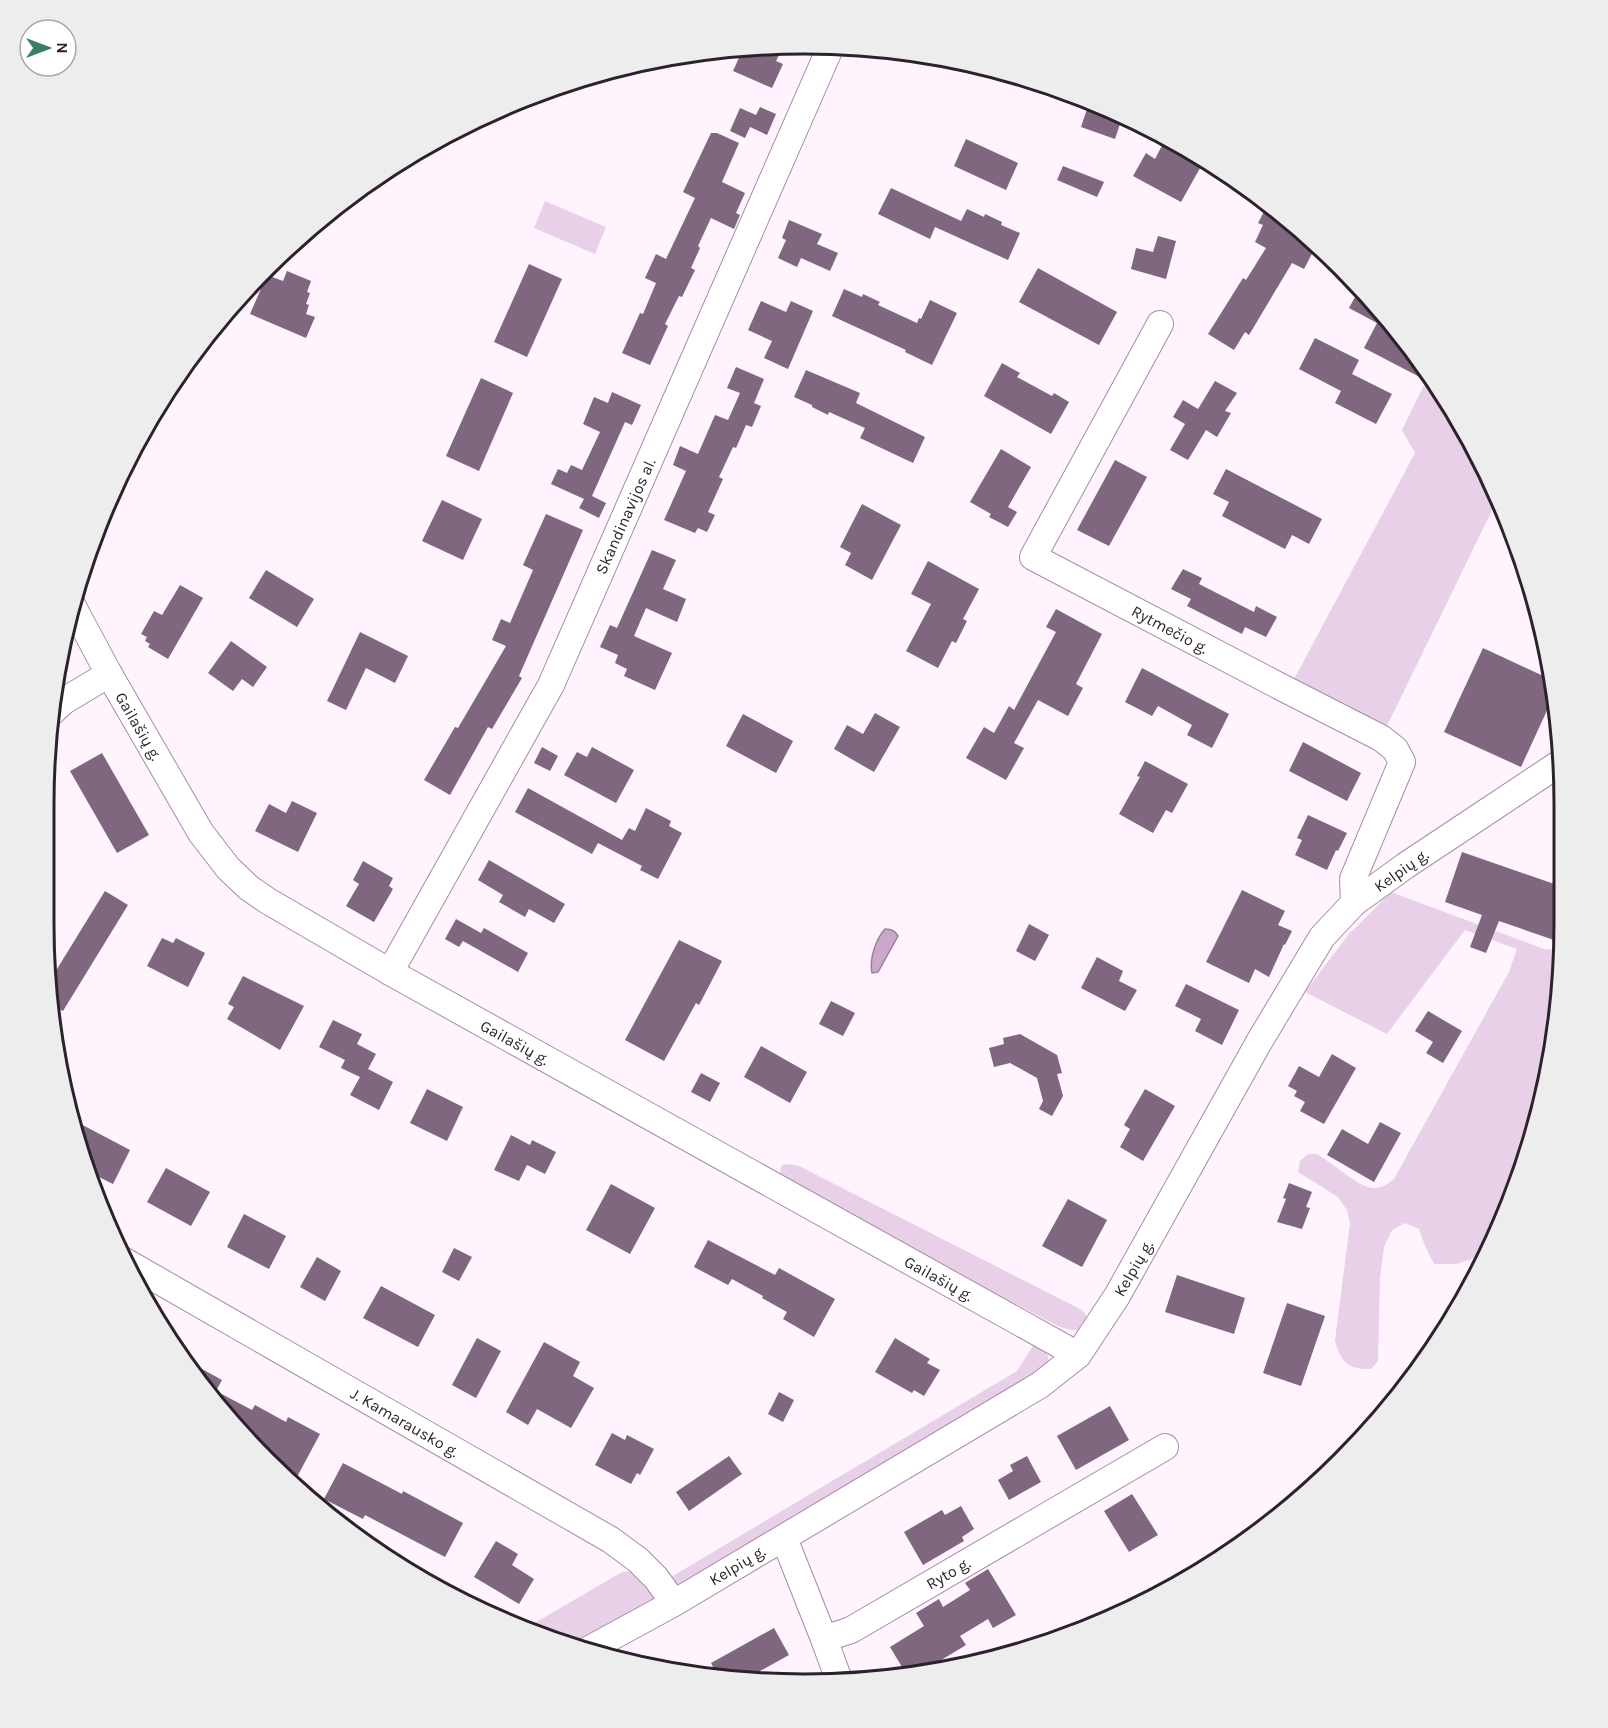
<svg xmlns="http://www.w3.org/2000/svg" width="1608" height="1728" font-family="Karla,sans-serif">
<rect width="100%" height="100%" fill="#fff3fe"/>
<g fill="#e9d0e9">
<path d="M545 201 606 227 595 254 534 228Z"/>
<path d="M1424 385 1441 394 1462 423 1497 500 1387 726 1293 681 1415 453 1402 430Z"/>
<path d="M1391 892 1544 949 1562 950 1550 1072 1507 1215 1489 1247 1472 1259 1456 1264H1434L1425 1246 1419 1229 1405 1223 1392 1230 1384 1247 1380 1278 1378 1361 1371 1369C1348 1370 1340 1361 1335 1340L1350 1224 1347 1210 1338 1197 1298 1172 1300 1161 1308 1154H1317C1326 1160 1335 1166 1344 1173 1363 1186 1374 1196 1394 1179L1509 972 1517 949 1465 930 1387 1034 1305 992 1348 935Z"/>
<path d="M790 1164 799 1166 1082 1310 1090 1320 1081 1330H1070L1058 1326 778 1179 782 1165Z"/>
<path d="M1036 1341 1047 1350 1049 1363 1045 1371 839 1497 574 1646 526 1628 622 1572 660 1569 671 1577 1017 1371Z"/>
</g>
<path fill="#cba8cb" stroke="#9b809b" stroke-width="1.5" d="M885 929C892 929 895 931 898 936L878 972 872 973C869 959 876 939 885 929Z"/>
<g fill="#7f677f">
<path d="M783 47 776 61 783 64 772 88 733 71 743 49H750L760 53 762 48Z"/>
<path d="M1089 103 1123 115 1115 139 1081 127Z"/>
<path d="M760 107 776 114 767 135 750 127 745 138 730 131 740 108 756 115Z"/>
<path d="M711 133H717L739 143 722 182 745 193 736 213 740 215 734 229 711 218 698 246 700 248 691 268 695 270 682 297 679 296 665 324 668 326 650 365 622 353 640 313 643 314 656 283 645 278 656 254 666 259 695 198 683 192Z"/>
<path d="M1166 138 1204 161 1181 202 1133 176 1146 153 1155 159Z"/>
<path d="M966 139 1018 163 1006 190 954 166Z"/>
<path d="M1063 166 1104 182 1097 197 1057 180Z"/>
<path d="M891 188 961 221 967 209 984 217 985 214 1002 222 1001 225 1020 233 1008 260 935 227 930 239 878 214Z"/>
<path d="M1269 202 1316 246 1304 269 1292 263 1249 335 1245 332 1234 350 1208 334 1243 278 1246 280 1266 248 1255 242 1263 225 1258 223Z"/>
<path d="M789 220 822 234 817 244 838 253 830 271 801 258 797 267 778 258 786 240 782 238Z"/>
<path d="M1158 236 1176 241 1166 279 1131 269 1136 248 1153 252Z"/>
<path d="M529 264 562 279 527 357 494 342Z"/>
<path d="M1038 268 1117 312 1099 345 1019 302Z"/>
<path d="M287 271 311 281 307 292 310 293 306 304 309 305 306 314 315 317 306 338 250 314 267 275 283 281Z"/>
<path d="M1360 288 1376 302 1435 385 1364 348 1377 323 1349 308Z"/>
<path d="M844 289 862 297 863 294 880 302 878 305 917 323 919 318 921 319 930 300 957 313 932 365 905 352 906 350 832 316Z"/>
<path d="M761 301 786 312 791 301 813 311 788 369 764 358 772 341 748 330Z"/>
<path d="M1315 338 1359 360 1352 374 1392 394 1376 424 1335 403 1341 391 1299 369Z"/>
<path d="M1002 363 1020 373 1017 377 1052 396 1054 393 1069 402 1051 434 984 396Z"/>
<path d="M736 367 764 379 754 403 761 406 752 427 746 425 736 448 733 447 719 477 723 479 708 512 715 515 707 532 698 528 695 533 664 520 686 471 673 465 680 446 698 454 715 415 728 420 740 393 727 388Z"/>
<path d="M806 370 860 393 856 403 925 437 913 463 860 438 865 428 829 412 828 415 812 407V405L794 397Z"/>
<path d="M481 378 513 393 479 471 446 456Z"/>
<path d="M1215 381 1237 393 1225 411 1231 413 1217 437 1206 430 1188 460 1170 450 1185 424 1173 417 1183 400 1198 409Z"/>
<path d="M612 392 641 405 632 425 625 422 592 496 606 503 599 518 579 508 584 499 551 484 558 469 567 473 571 465 582 470 600 432 583 424 594 397 608 403Z"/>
<path d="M1001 449 1031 467 1008 507 1017 512 1008 527 989 517 991 514 970 502Z"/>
<path d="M1115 460 1147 477 1109 546 1077 530Z"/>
<path d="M1226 469 1322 519 1309 544 1292 535 1285 549 1222 516 1229 502 1213 494Z"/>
<path d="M442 500 482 519 463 560 422 541Z"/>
<path d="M862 504 901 525 872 580 845 565 851 553 840 547Z"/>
<path d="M546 514 583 530 519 676 522 678 492 729 488 727 450 795 424 780 455 727 458 728 506 646 492 640 501 619 510 623 533 570 523 565Z"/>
<path d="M652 550 676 560 663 589 686 599 677 622 646 608 634 636 672 653 655 690 624 676 627 669 615 663 618 655 600 647 610 625 617 628Z"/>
<path d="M928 561 979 589 963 619 967 621 956 643 952 641 938 668 906 651 931 604 911 594Z"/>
<path d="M1183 569 1202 578 1199 584 1254 612 1256 606 1277 617 1266 637 1245 627 1242 634 1187 606 1191 599 1171 589Z"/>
<path d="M266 570 314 599 297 627 249 598Z"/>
<path d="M180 585 203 598 168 659 148 647 150 644 145 641 147 637 141 634 154 611 162 615Z"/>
<path d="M1056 609 1102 634 1076 684 1083 688 1068 716 1038 700 1014 743 1024 748 1006 780 966 758 984 727 994 733 1009 706 1014 710 1056 632 1046 627Z"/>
<path d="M360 632 408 656 395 683 366 668 346 710 327 701Z"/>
<path d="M231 641 267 667 253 687 242 679 233 691 208 673Z"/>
<path d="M1483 648 1552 680 1555 693 1521 767 1444 732Z"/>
<path d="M1142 668 1229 714 1212 748 1187 735 1192 725 1158 706 1152 716 1125 702Z"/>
<path d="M875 713 900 727 874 772 834 749 847 725 863 734Z"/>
<path d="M743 714 793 741 776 773 726 746Z"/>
<path d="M1303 742 1361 773 1347 801 1289 771Z"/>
<path d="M542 747 558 756 550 771 534 763Z"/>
<path d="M592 747 634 770 616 803 564 775 577 752 587 757Z"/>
<path d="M102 753 149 835 117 853 70 771Z"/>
<path d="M1145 761 1188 784 1172 813 1166 810 1153 833 1119 814 1140 777 1137 776Z"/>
<path d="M528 788 622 840 629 828 635 831 646 808 671 821 669 826 682 833 658 879 640 870 642 866 598 843 592 854 515 812Z"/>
<path d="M292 801 317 813 298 852 255 831 269 804 286 813Z"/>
<path d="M1308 815 1347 833 1338 851 1336 850 1327 870 1295 855 1302 840 1297 838Z"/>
<path d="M1462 852 1563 887 1564 910 1554 940 1499 921 1486 953 1470 947 1482 915 1445 902Z"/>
<path d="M489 860 565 904 554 923 529 909 525 917 499 902 503 895 478 880Z"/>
<path d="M363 861 393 878 389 886 393 889 374 922 346 906 359 884 353 880Z"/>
<path d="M1242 890 1285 911 1278 925 1292 931 1285 945 1284 944 1269 977 1255 969 1249 983 1206 962Z"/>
<path d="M105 891 128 905 63 1011 51 1004 49 982Z"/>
<path d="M456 919 481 933 484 928 528 953 518 972 463 941 459 947 445 939Z"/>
<path d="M1029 924 1049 935 1035 961 1016 951Z"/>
<path d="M162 938 173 943 176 938 205 953 188 987 147 966Z"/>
<path d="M679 940 722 961 699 1005 696 1003 664 1061 625 1040Z"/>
<path d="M1097 957 1123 971 1119 981 1137 990 1125 1011 1081 988Z"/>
<path d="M243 976 304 1006 280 1050 227 1019 234 1007 228 1004Z"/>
<path d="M1186 984 1239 1010 1222 1045 1195 1031 1201 1019 1175 1006Z"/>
<path d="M831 1001 855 1013 843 1036 819 1024Z"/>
<path d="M1428 1011 1462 1031 1443 1063 1426 1053 1433 1042 1415 1031Z"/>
<path d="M333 1020 362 1034 357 1044 376 1054 368 1069 393 1082 379 1110 350 1095 360 1077 341 1068 345 1060 319 1047Z"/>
<path d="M1020 1034 1057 1055 1062 1073 1057 1074 1063 1096 1052 1116 1039 1109 1043 1101 1037 1078 1010 1063 994 1067 989 1048 1004 1044 1003 1038Z"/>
<path d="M761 1046 807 1072 790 1103 744 1077Z"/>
<path d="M1332 1054 1356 1068 1324 1124 1300 1111 1305 1102 1294 1096 1297 1091 1288 1086 1299 1066 1319 1077Z"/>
<path d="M701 1073 720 1083 710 1102 691 1092Z"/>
<path d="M427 1089 463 1107 447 1141 410 1123Z"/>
<path d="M1145 1089 1175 1106 1143 1161 1120 1147 1130 1129 1124 1125Z"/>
<path d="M75 1121 130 1150 113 1184 93 1174Z"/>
<path d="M1380 1122 1401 1133 1374 1182 1327 1155 1342 1129 1368 1144Z"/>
<path d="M511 1135 530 1145 532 1140 556 1152 545 1174 527 1165 519 1181 494 1170Z"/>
<path d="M166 1168 210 1192 191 1226 147 1202Z"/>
<path d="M1289 1183 1312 1192 1306 1207 1310 1208 1302 1229 1277 1222 1286 1199 1283 1198Z"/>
<path d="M611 1184 655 1208 630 1254 586 1230Z"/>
<path d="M1068 1199 1107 1220 1082 1267 1042 1246Z"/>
<path d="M244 1214 286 1236 269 1269 227 1247Z"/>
<path d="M708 1240 775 1275 779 1268 835 1299 814 1337 783 1319 787 1312 762 1298 763 1296 732 1279 728 1285 694 1267Z"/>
<path d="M454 1248 472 1257 459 1281 442 1272Z"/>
<path d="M317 1257 341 1271 325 1301 300 1287Z"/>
<path d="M1177 1275 1245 1298 1234 1334 1165 1312Z"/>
<path d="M381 1286 435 1315 418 1347 363 1318Z"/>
<path d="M1287 1303 1325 1316 1301 1386 1263 1373Z"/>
<path d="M477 1338 501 1351 476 1398 452 1385Z"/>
<path d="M895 1338 930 1359 927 1363 940 1370 924 1396 914 1390 912 1393 875 1372Z"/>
<path d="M544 1342 580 1362 573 1376 594 1388 571 1428 537 1409 528 1425 506 1412Z"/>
<path d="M202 1369 222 1380 216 1391 252 1410 255 1405 286 1422 288 1417 320 1434 297 1477 275 1466 200 1387 197 1380Z"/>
<path d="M779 1392 794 1400 783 1422 768 1414Z"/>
<path d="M1110 1406 1129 1440 1076 1470 1057 1436Z"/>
<path d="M612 1433 625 1440 627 1435 654 1449 640 1475 637 1473 631 1484 595 1465Z"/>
<path d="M729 1456 742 1474 689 1511 676 1492Z"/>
<path d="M1027 1456 1041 1482 1009 1500 998 1480 1013 1471 1010 1465Z"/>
<path d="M343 1463 402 1494 403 1491 463 1523 445 1557 365 1515 363 1519 324 1499Z"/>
<path d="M1132 1494 1158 1535 1129 1552 1104 1511Z"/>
<path d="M961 1506 974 1529 962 1537 964 1541 923 1565 904 1532 942 1510 945 1515Z"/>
<path d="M496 1541 518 1554 512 1565 534 1579 519 1604 474 1577Z"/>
<path d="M988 1569 1016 1615 993 1628 988 1619 960 1636 966 1645 933 1665 936 1670 908 1677 890 1647 924 1626 916 1613 939 1599 943 1607 970 1590 965 1583Z"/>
<path d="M774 1628 789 1655 742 1681 718 1677 711 1663Z"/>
</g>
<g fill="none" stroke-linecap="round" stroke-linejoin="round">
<defs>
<g id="minor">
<path d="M1160 324 1033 557 1281 687 1381 738 1395 749 1402 762 1353 879 1354 903"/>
<path d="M71 603 109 674 201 833 228 868 249 888 268 901 390 972 1078 1355"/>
<path d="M52 712 64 701 109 674"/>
<path d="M390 972 551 685 831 46"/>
<path d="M121 1259 611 1540 638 1560 656 1578 674 1603"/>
<path d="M784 1538 824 1639 851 1630 1165 1447"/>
<path d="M824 1639 839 1680"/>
<path d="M586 1651 674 1603 1040 1385 1078 1355 1117 1296 1259 1042 1322 937 1354 903 1405 866 1560 763"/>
</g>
</defs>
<use href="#minor" stroke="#a68ca6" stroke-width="28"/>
<use href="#minor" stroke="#fff" stroke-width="26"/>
</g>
<g text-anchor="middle" stroke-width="4.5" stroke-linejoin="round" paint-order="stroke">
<g font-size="16" fill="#2c222c" stroke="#fff">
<text transform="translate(625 516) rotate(-66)" y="6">Skandinavijos al.</text>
<text transform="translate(1170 629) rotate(28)" y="6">Rytmečio g.</text>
<text transform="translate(139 726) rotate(60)" y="6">Gailašių g.</text>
<text transform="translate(1401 870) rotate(-35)" y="6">Kelpių g.</text>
<text transform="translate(515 1042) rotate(29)" y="6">Gailašių g.</text>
<text transform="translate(1133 1268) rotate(-60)" y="6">Kelpių g.</text>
<text transform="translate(939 1278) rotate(29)" y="6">Gailašių g.</text>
<text transform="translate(405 1422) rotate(30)" y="6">J. Kamarausko g.</text>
<text transform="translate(737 1565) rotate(-31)" y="6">Kelpių g.</text>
<text transform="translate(948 1573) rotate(-30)" y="6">Ryto g.</text>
</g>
</g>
<path d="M0 0H1608V1728H0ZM804 54H804A750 750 0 0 1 1554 804V924A750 750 0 0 1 804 1674H804A750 750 0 0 1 54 924V804A750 750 0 0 1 804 54Z" fill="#eeedee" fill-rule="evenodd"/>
<path fill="none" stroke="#2c222c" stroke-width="3" d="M804 54H804A750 750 0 0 1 1554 804V924A750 750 0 0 1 804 1674H804A750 750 0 0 1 54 924V804A750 750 0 0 1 804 54Z"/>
<g transform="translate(48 48) rotate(90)"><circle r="28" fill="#ffffff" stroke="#aba7ab" stroke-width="1.5"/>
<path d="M0-4.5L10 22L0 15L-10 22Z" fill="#3b7d6d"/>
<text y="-9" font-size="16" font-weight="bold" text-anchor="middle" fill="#2c222c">N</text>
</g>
</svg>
